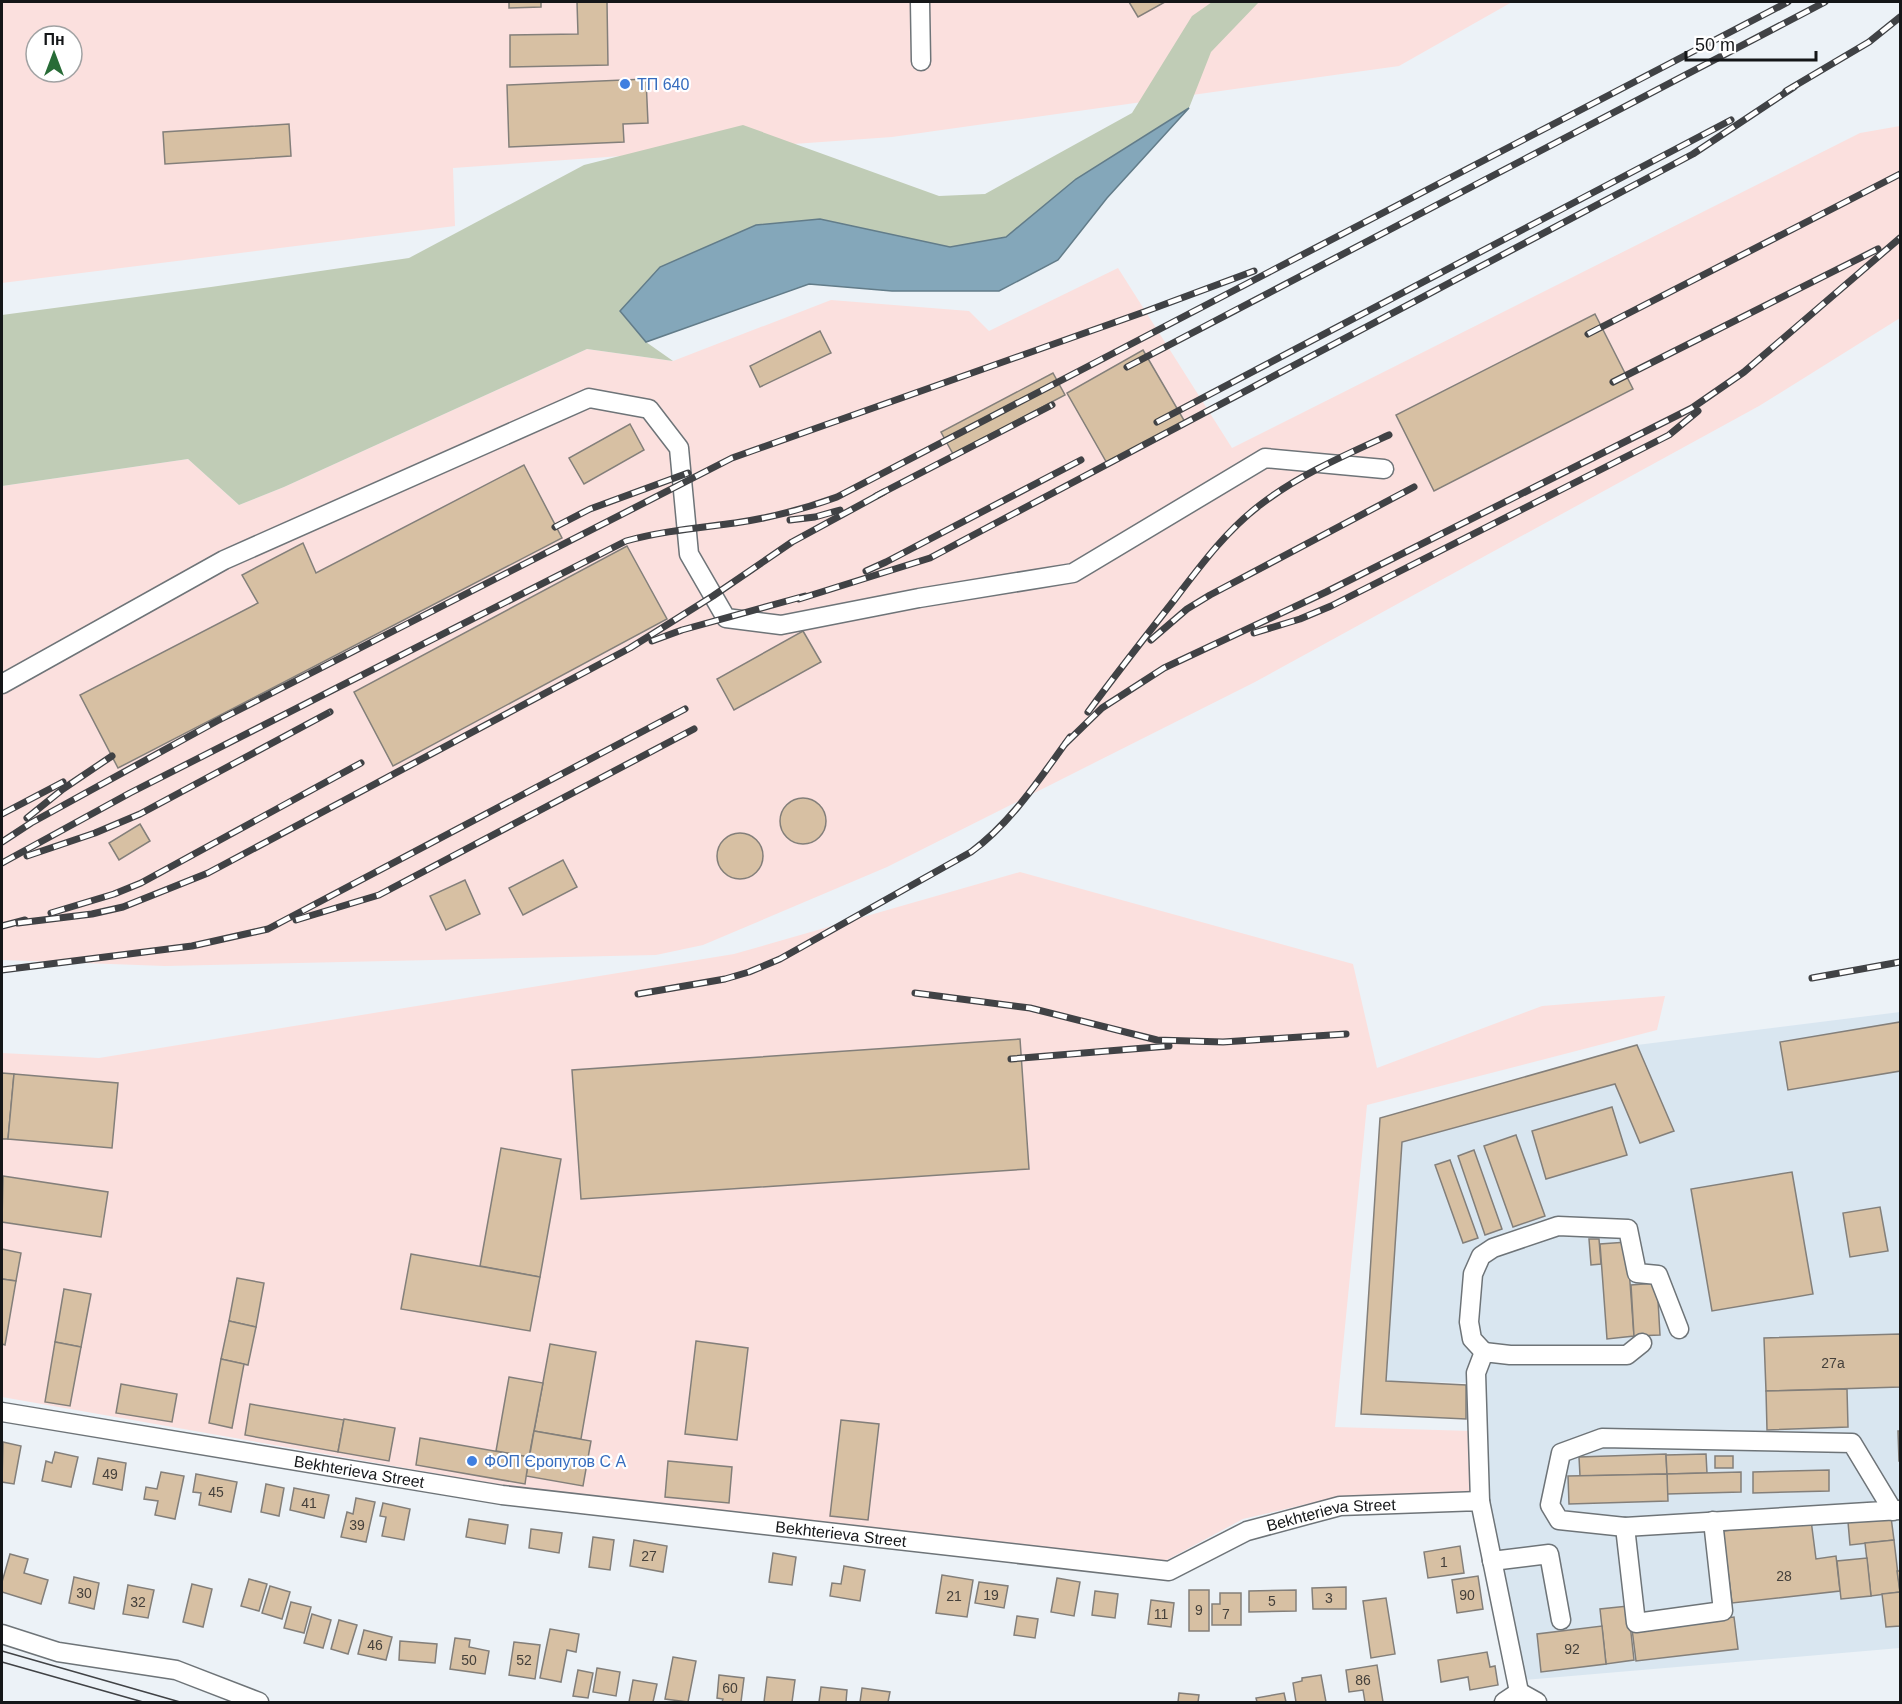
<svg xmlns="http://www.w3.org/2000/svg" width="1902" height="1704" font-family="Helvetica,sans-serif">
<rect width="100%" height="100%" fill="#ecf2f7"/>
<path fill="#d9e6f0" d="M1900 1012V1648L1512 1681 1469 1383 1386 1381 1402 1142 1615 1084 1640 1143 1674 1130 1637 1045Z"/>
<g fill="#fbe0de" fill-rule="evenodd">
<path d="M2 2H1512L1399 66 892 137 453 168 455 226 2 283ZM36 36H72V72H36Z"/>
<path d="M1900 126V318L1759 406 1255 682 887 867 703 945 656 955 165 966 2 960V486L188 459 239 505 284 487 587 349 673 361 831 300 969 311 989 331 1118 268 1232 448 1860 133Z"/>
<path d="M1020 872 1353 964 1377 1068 1542 1006 1665 996 1657 1030 1367 1105 1335 1427 1472 1431 1475 1491 1337 1497 1243 1519 1165 1561 524 1489 2 1397V1053L99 1058 734 954Z"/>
</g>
<path fill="#c0ccb6" d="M1212 2H1259L1211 52 1189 108 1076 179 1006 237 950 247 820 219 620 311 646 342 673 361 587 349 284 487 239 505 188 459 2 486V315L211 287 409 258 584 165 743 125 939 196 985 194 1132 113 1192 16Z"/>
<path fill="#84a7ba" stroke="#627c89" stroke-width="1.5" d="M1189 108 1107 198 1058 260 999 291H892L809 284 646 342 620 311 660 267 756 225 820 219 950 247 1006 237 1076 179Z"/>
<g fill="#d7c0a3" stroke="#837f7a" stroke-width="1.5">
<path d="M509 2H541V7L509 8Z"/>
<path d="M577 2H607L608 65 510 67V35L578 34Z"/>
<path d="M1129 2H1165L1138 17Z"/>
<path d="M646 79 648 123 623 124 624 142 509 147 507 85Z"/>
<path d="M289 124 291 156 165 164 163 132Z"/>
<path d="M1595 314 1633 389 1434 491 1396 415Z"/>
<path d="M820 331 831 353 760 387 750 366Z"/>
<path d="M1143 350 1185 422 1108 465 1067 393Z"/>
<path d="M1053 373 1065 395 953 454 941 432Z"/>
<path d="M630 424 644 450 584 484 569 458Z"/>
<path d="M524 465 562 538 118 768 80 695 258 603 242 575 303 543 316 573Z"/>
<path d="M627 546 667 619 393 766 354 692Z"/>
<path d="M803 631 821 662 734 710 717 679Z"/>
<circle cx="803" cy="821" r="23"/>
<path d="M140 824 150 841 119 860 109 843Z"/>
<circle cx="740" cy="856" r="23"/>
<path d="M563 860 577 887 523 915 509 888Z"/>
<path d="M465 880 480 914 446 930 430 896Z"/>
<path d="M1900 1022V1071L1788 1090 1780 1042Z"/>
<path d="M1020 1039 1029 1169 581 1199 572 1070Z"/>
<path d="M1637 1045 1674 1131 1640 1143 1615 1084 1402 1142 1386 1381 1466 1385V1419L1361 1414 1380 1118Z"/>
<path d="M2 1073 14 1074 8 1139H2Z"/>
<path d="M14 1074 118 1083 112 1148 8 1139Z"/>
<path d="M1612 1107 1627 1155 1546 1179 1532 1131Z"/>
<path d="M1516 1135 1545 1216 1513 1227 1484 1146Z"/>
<path d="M501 1148 561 1159 540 1277 480 1266Z"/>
<path d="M1474 1150 1502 1229 1485 1235 1458 1156Z"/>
<path d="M1450 1160 1478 1238 1463 1243 1435 1165Z"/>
<path d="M1792 1172 1813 1294 1712 1311 1691 1189Z"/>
<path d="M3 1176 108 1192 101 1237 2 1222Z"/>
<path d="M1880 1207 1888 1251 1850 1257 1843 1213Z"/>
<path d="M1589 1239H1599L1601 1264 1591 1265Z"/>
<path d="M1627 1242 1634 1336 1607 1339 1600 1244Z"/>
<path d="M2 1249 21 1253 16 1281 2 1279Z"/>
<path d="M411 1254 540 1277 530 1331 401 1309Z"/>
<path d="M237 1278 264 1283 256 1327 229 1321Z"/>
<path d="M2 1279 16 1281 5 1345 2 1344Z"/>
<path d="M1657 1283 1660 1335 1634 1336 1631 1285Z"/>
<path d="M64 1289 91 1294 81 1347 55 1342Z"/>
<path d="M229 1321 256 1327 248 1365 221 1359Z"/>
<path d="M1900 1334V1387L1766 1391 1764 1338Z"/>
<path d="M696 1341 748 1348 737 1440 685 1434Z"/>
<path d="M55 1342 81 1347 70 1406 45 1402Z"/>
<path d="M550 1344 596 1352 581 1439 534 1431Z"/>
<path d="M221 1359 244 1364 232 1428 209 1423Z"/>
<path d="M509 1377 543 1383 529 1457 496 1451Z"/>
<path d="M121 1384 177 1394 172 1422 116 1413Z"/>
<path d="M1847 1389 1848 1427 1767 1430 1766 1391Z"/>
<path d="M250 1404 344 1420 338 1452 245 1435Z"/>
<path d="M344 1419 395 1428 389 1461 338 1452Z"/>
<path d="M841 1420 879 1424 868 1520 830 1516Z"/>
<path d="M534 1431 591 1441 583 1486 526 1476Z"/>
<path d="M1898 1431H1900V1461H1899Z"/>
<path d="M420 1438 529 1457 525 1484 416 1465Z"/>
<path d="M3 1442 21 1446 14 1484 2 1482Z"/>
<path d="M55 1452 78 1457 71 1487 42 1481 46 1461 52 1463Z"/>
<path d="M1666 1454 1667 1474 1580 1476 1579 1457Z"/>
<path d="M1706 1454 1707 1473 1667 1474 1666 1455Z"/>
<rect x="1715" y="1456" width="18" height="12"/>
<path d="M98 1458 126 1463 122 1490 93 1484Z"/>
<path d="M668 1461 732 1467 729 1503 665 1497Z"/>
<path d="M1829 1470V1491L1753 1493V1472Z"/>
<path d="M161 1472 184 1476 175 1519 155 1515 158 1501 144 1499 146 1487 157 1489Z"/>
<path d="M1741 1472V1492L1667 1494V1474Z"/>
<path d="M196 1474 237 1482 231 1512 199 1505 201 1493 193 1492Z"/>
<path d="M1667 1474 1668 1501 1569 1504 1568 1476Z"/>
<path d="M266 1484 284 1488 279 1516 261 1512Z"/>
<path d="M294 1488 329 1495 324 1518 290 1510Z"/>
<path d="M356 1498 375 1502 366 1542 341 1537 347 1512 353 1514Z"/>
<path d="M383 1503 410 1509 404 1540 382 1536 386 1517 380 1516Z"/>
<path d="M1891 1517 1894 1540 1850 1545 1848 1522Z"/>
<path d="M469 1519 508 1525 505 1544 466 1537Z"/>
<path d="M1811 1520 1816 1559 1836 1556 1840 1591 1732 1603 1723 1531Z"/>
<path d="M531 1529 562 1533 559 1553 529 1548Z"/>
<path d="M593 1537 614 1540 610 1570 589 1567Z"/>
<path d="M634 1540 667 1546 663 1572 630 1566Z"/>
<path d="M1894 1540 1900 1592 1871 1596 1865 1543Z"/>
<path d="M1460 1546 1464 1573 1428 1578 1424 1552Z"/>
<path d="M773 1553 796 1557 792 1585 769 1582Z"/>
<path d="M10 1554 28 1559 24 1573 48 1580 41 1604 2 1592V1582Z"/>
<path d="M1867 1558 1871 1596 1841 1599 1837 1561Z"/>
<path d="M844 1566 865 1570 860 1601 830 1596 832 1583 841 1584Z"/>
<path d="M1897 1571H1900V1592Z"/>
<path d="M942 1575 973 1580 967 1617 936 1613Z"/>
<path d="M1478 1576 1483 1609 1457 1613 1452 1580Z"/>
<path d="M74 1577 99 1583 94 1609 69 1603Z"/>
<path d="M1057 1578 1080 1582 1074 1616 1051 1612Z"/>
<path d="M249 1579 267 1584 259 1611 241 1606Z"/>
<path d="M979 1582 1008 1586 1004 1608 975 1603Z"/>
<path d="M192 1584 212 1589 203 1627 183 1622Z"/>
<path d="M128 1585 154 1590 148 1618 123 1614Z"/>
<path d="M270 1586 290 1592 282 1619 262 1613Z"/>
<path d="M1346 1587V1609H1313L1312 1588Z"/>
<rect x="1189" y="1590" width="20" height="41"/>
<path d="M1296 1590V1611L1249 1612V1591Z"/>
<path d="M1095 1591 1118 1594 1115 1618 1092 1615Z"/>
<path d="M1900 1592V1626L1886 1627 1882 1594Z"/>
<path d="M1220 1593H1241V1625H1212V1604H1220Z"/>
<path d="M1386 1598 1395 1654 1371 1658 1363 1601Z"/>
<path d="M1151 1600 1174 1603 1171 1627 1148 1624Z"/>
<path d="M291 1602 311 1607 304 1633 284 1628Z"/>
<path d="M1628 1606 1634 1660 1606 1664 1600 1609Z"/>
<path d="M312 1614 331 1620 323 1648 304 1643Z"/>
<path d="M1017 1616 1038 1619 1035 1638 1014 1635Z"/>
<path d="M1734 1617 1738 1649 1636 1661 1632 1629Z"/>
<path d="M339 1620 357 1625 348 1654 331 1649Z"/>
<path d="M1602 1626 1606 1664 1541 1672 1537 1634Z"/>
<path d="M550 1629 579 1634 576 1652 567 1650 561 1682 540 1678Z"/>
<path d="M364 1630 392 1637 386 1660 358 1654Z"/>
<path d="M455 1638 470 1640 469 1647 489 1651 485 1674 450 1669Z"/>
<path d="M400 1641 437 1644 435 1663 399 1660Z"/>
<path d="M514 1642 540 1645 535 1679 509 1675Z"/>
<path d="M1487 1652 1490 1667 1495 1666 1498 1685 1470 1690 1468 1677 1441 1682 1438 1660Z"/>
<path d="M673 1657 696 1661 688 1702 665 1699Z"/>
<path d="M1377 1665 1383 1702H1365L1363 1690 1349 1692 1346 1670Z"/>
<path d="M597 1668 620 1672 616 1696 593 1692Z"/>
<path d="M578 1670 593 1673 588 1698 573 1696Z"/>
<path d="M719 1675 744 1678 741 1702H722L723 1699 717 1698Z"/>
<path d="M1321 1675 1326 1702H1296L1293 1683 1302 1681V1678Z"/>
<path d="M767 1677 795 1680 792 1702H764Z"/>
<path d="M633 1680 657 1684 653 1702H629Z"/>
<path d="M821 1687 847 1690 846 1702H819Z"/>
<path d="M862 1688 890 1692 888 1702H860Z"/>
<path d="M1179 1693 1199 1695 1198 1702H1178Z"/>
<path d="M1284 1693 1286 1702H1257L1256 1698Z"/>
</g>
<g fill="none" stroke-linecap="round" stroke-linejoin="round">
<defs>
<g id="minor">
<path d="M920 2 921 61"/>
<path d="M2 684 224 560 589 398 649 409 679 448 689 554 726 618 781 625 919 598 1073 573 1265 458 1384 469"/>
<path d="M1484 1352 1472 1339 1469 1322 1473 1274 1481 1256 1493 1248 1558 1226 1628 1229 1637 1273 1658 1275 1679 1329"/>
<path id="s1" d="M2 1412 502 1495 1169 1571 1247 1531 1340 1506 1480 1501 1519 1692"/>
<path d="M1480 1501 1476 1373 1484 1352 1510 1355H1627L1642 1343"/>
<path d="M1893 1511 1852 1443 1602 1438 1561 1453 1550 1505 1559 1520 1625 1527 1900 1510"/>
<path d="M1625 1527 1636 1623 1723 1611 1713 1521"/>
<path d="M1492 1561 1549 1554 1561 1620"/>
<path d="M2 1634 58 1652 176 1670 259 1702"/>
<path d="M1504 1702 1519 1692 1537 1702"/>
</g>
</defs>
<use href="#minor" stroke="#6e7478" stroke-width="21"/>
<use href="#minor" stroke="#fff" stroke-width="18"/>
<g stroke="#404245" stroke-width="1.5">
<path d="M2 1651 180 1702"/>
<path d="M2 1662 143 1702"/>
</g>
<defs>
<g id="rail">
<path d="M1786 91 1869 42 1900 17"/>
<path d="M1588 334 1900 174"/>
<path d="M1127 367 1825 2"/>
<path d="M1613 382 1878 249"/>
<path d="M1157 422 1731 120"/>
<path d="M876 496 1052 405"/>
<path d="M790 520 815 517 840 510"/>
<path d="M555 527 590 509 688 473"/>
<path d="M866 571 886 562 1081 460"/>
<path d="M799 599 930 558 1693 154 1794 87"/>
<path d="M1254 633 1300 619 1331 606 1669 435 1698 411"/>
<path d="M1151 640 1187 609 1210 595 1414 487"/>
<path d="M652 641 682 630 805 596"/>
<path d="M1088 712C1116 674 1145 637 1175 599 1201 565 1226 531 1260 505 1299 475 1345 455 1389 435"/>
<path d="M1066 743 1102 708 1164 668 1326 592 1692 408 1744 372 1900 238"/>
<path d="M2 814 63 782"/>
<path d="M27 818 63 789 112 756"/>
<path d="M2 842 31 823 217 721 732 458 1144 312 1254 271"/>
<path d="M27 856 95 833 140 814 330 712"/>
<path d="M2 863 130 793 626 541C662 531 698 528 735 523 770 518 804 509 837 497L1788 2"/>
<path d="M51 913 114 894 141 883 361 763"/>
<path d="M296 920 379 895 694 729"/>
<path d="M18 923 92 914 123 907 208 873 630 648 713 596 792 542 884 492"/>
<path d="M2 926 25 920"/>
<path d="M2 970 192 946 268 929 685 709"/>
<path d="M1812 978 1900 962"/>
<path d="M915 993 1030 1008 1157 1040 1223 1042 1346 1034"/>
<path d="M638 994 725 979 749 972 780 959 971 852C1012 822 1040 778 1070 737"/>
<path d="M1011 1059 1169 1046"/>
</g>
</defs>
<use href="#rail" stroke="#404245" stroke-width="7"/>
<use href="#rail" stroke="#fff" stroke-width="4.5" stroke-dasharray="14" stroke-linecap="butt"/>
</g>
<g fill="#3f7fe0" stroke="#fff" stroke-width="2">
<circle cx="625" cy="84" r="6"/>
<circle cx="472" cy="1461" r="6"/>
</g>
<g text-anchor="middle" stroke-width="4.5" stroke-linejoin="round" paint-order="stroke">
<g font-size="14" fill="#45403b">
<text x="1833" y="1368">27а</text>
<text x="110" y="1479">49</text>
<text x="216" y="1497">45</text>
<text x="309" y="1508">41</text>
<text x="357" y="1530">39</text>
<text x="649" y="1561">27</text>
<text x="1444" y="1567">1</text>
<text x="1784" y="1581">28</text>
<text x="84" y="1598">30</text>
<text x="991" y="1600">19</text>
<text x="1467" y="1600">90</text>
<text x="954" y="1601">21</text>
<text x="1329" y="1603">3</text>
<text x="1272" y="1606">5</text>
<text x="138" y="1607">32</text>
<text x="1199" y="1615">9</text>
<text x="1161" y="1619">11</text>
<text x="1226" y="1619">7</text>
<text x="375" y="1650">46</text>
<text x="1572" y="1654">92</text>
<text x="469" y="1665">50</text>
<text x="524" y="1665">52</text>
<text x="1363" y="1685">86</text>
<text x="730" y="1693">60</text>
</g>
<g font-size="16" fill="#366cbe" stroke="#fff" text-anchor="start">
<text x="637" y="90">ТП 640</text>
<text x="484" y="1467">ФОП Єропутов С А</text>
</g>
<g font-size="16" fill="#141618" stroke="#fff">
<text dy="6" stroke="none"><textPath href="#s1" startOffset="362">Bekhterieva Street</textPath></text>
<text dy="6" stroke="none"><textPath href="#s1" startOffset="1352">Bekhterieva Street</textPath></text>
<text dy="6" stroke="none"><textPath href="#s1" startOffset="848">Bekhterieva Street</textPath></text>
</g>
</g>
<rect width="1902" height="1704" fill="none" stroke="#141618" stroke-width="6"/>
<g transform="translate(54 54)"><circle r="28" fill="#ffffff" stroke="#a1a2a3" stroke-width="1.5"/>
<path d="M0-4.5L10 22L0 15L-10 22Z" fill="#286c37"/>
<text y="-9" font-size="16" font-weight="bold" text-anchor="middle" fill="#141618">Пн</text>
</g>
<path d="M1686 51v9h130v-9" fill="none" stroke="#141618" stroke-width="3"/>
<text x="1695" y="51" font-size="18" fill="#141618" stroke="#ffffff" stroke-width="4.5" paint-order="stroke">50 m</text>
</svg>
